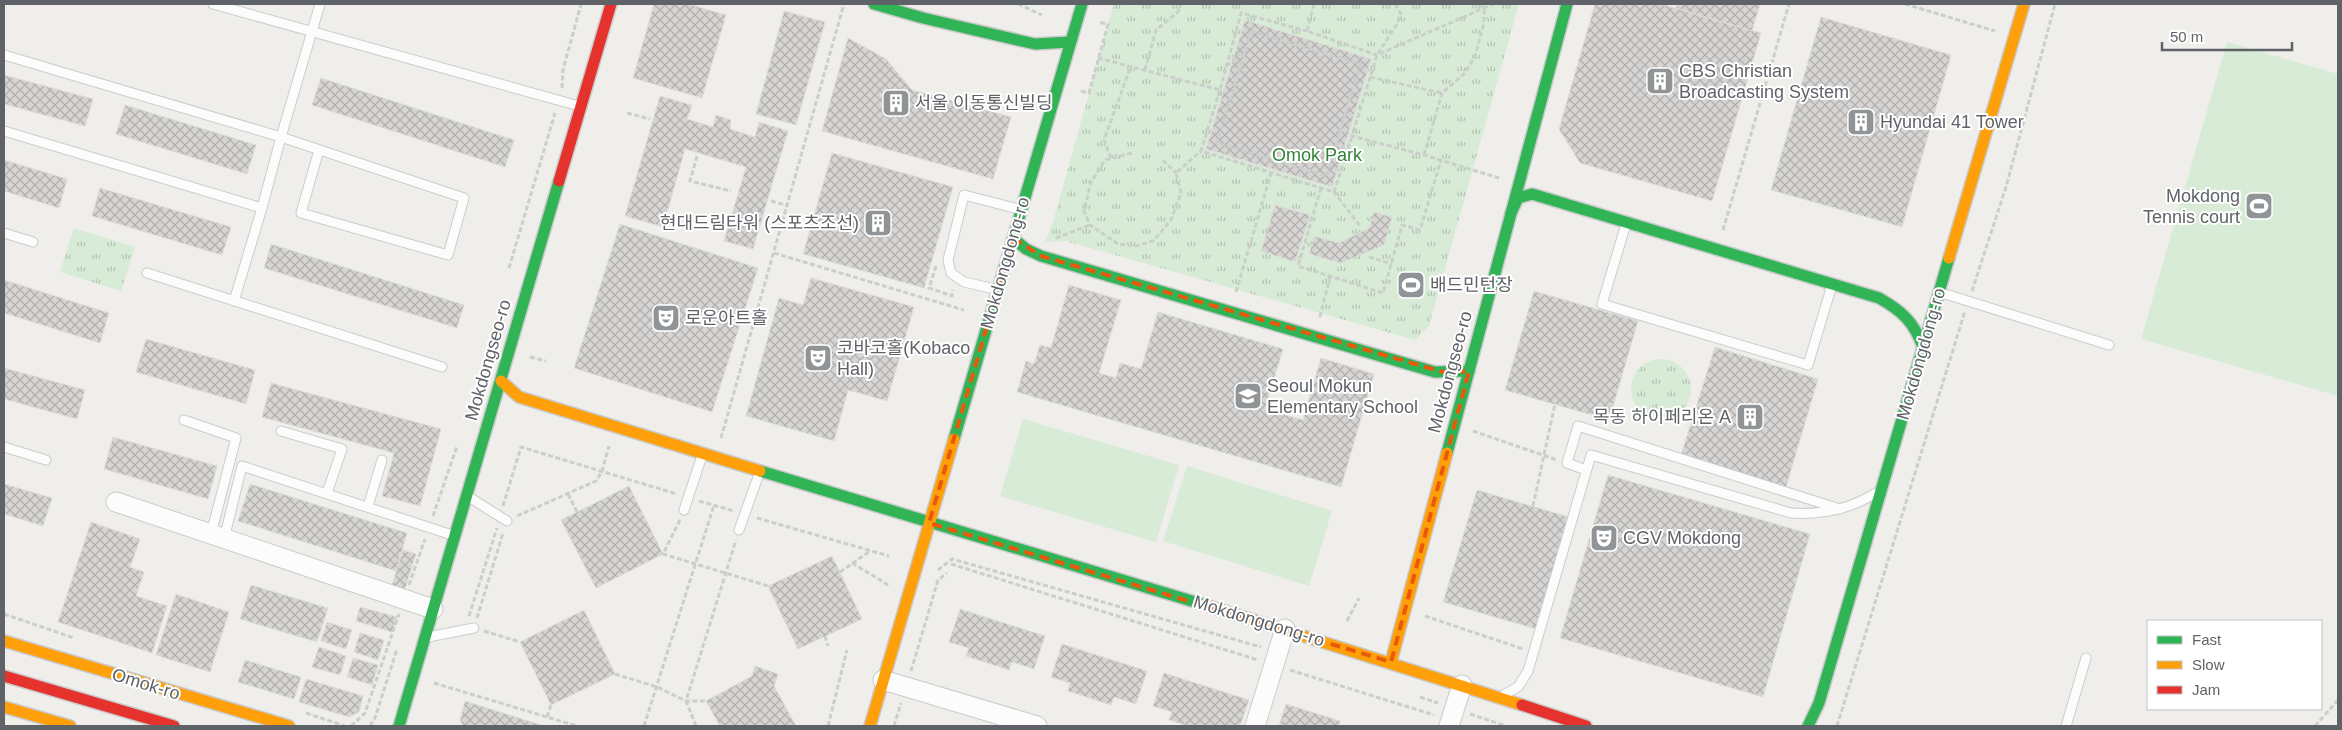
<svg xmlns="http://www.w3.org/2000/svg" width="2342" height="730" font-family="Arial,'Noto Sans KR',sans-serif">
<defs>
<pattern id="park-tufts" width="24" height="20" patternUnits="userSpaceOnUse" patternTransform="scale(1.25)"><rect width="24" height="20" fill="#d8ebd6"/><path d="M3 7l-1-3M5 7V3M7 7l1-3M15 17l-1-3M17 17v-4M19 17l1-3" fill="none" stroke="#b2c2b1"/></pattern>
<pattern id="building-cross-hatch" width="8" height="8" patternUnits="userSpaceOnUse" patternTransform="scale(1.25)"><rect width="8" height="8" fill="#d6d5d3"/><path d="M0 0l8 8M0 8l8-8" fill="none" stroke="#b1b0af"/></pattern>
</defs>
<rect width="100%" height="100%" fill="#efeeea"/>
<g fill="#d8ebd6">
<path d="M2227 42 2338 74V396L2141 339Z"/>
<path d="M1023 419 1179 465 1156 542 1000 496Z"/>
<path d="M1187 466 1332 511 1309 586 1163 541Z"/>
</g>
<g fill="url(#park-tufts)">
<path d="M1114 4H1519L1429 326 1415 340 1066 241 1045 242 1053 222Z"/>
<path d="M74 228 135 247 121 291 60 272Z"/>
<circle cx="1661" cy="389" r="30"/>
</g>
<g fill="url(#building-cross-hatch)" stroke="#deddd9" fill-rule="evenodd">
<path d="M654 4H688L726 15 702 98 633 78Z"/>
<path d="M1595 4H1661L1761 33 1712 201 1580 163 1559 129Z"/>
<path d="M1677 4H1760L1752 31 1676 8Z"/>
<path d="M784 11 825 22 796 125 756 114Z"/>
<path d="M1821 17 1951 55 1902 227 1771 190Z"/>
<path d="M1245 20 1371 59 1332 187 1206 149ZM1256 41 1350 69 1321 165 1227 137Z"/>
<path d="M1245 20 1371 59 1332 187 1206 149Z"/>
<path d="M848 38 886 59 912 90 1011 117 993 179 822 131Z"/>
<path d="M4 75 93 99 85 126 4 104Z"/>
<path d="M321 78 514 140 505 167 312 105Z"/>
<path d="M660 96 692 105 687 119 713 127 716 115 731 120 730 129 755 137 759 122 788 131 753 249 724 241 746 167 685 149 663 227 625 216Z"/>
<path d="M125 105 256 145 247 174 116 134Z"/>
<path d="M832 153 953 187 924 288 803 254Z"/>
<path d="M4 160 67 179 59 208 4 191Z"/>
<path d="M100 188 231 227 222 255 92 216Z"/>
<path d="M1275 205 1310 215 1295 262 1261 251Z"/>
<path d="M1374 212 1392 217 1384 245 1340 263 1309 254 1314 236 1339 243 1369 228Z"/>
<path d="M620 224 758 268 712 412 574 368Z"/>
<path d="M271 244 464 305 457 328 264 268Z"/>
<path d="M811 278 914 307 887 401 848 390 834 441 746 416 779 298 803 305Z"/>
<path d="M4 280 109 313 100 343 4 313Z"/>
<path d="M1069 285 1121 300 1099 373 1116 378 1120 363 1141 369 1158 312 1283 349 1265 409 1303 420 1321 358 1374 374 1341 487 1017 392 1026 361 1034 364 1040 345 1051 348Z"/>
<path d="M1534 291 1638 321 1609 420 1505 390Z"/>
<path d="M146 339 255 370 246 404 136 372Z"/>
<path d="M1715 347 1818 379 1786 487 1681 455Z"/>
<path d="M4 368 85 390 77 419 4 399Z"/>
<path d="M271 383 441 429 420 506 382 496 394 453 262 417Z"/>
<path d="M113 437 217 466 208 499 104 469Z"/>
<path d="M1608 475 1810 534 1763 697 1560 638Z"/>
<path d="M4 484 52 498 43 526 4 514Z"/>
<path d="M250 484 407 533 396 571 238 521Z"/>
<path d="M629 486 663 554 596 588 561 520Z"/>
<path d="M1477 490 1569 517 1536 629 1443 602Z"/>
<path d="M91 522 140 539 130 567 144 572 136 596 167 606 152 653 58 622Z"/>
<path d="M403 550 416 554 404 592 391 588Z"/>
<path d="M832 556 862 619 798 649 768 586Z"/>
<path d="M251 585 328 608 317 642 240 619Z"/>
<path d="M176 594 229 612 210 672 156 655Z"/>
<path d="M360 607 397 617 392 632 356 621Z"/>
<path d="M960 609 1045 636 1034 669 1012 662 1009 670 966 656 969 648 949 642Z"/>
<path d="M584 610 615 674 551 705 520 642Z"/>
<path d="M327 622 352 630 346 649 321 641Z"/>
<path d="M360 633 384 640 378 660 354 652Z"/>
<path d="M1062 644 1147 671 1136 704 1114 697 1111 705 1068 691 1070 683 1051 677Z"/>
<path d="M319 647 346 656 340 675 312 667Z"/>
<path d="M353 658 378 665 372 685 347 677Z"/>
<path d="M245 660 301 677 294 699 238 682Z"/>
<path d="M755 666 778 674 774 686 796 726H720L706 701 752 676Z"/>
<path d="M1164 673 1249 700 1240 726H1188L1169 720 1172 712 1153 706Z"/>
<path d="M306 679 363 696 359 712 349 717 299 702Z"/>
<path d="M465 701 544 726H463L460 720Z"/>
<path d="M1286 704 1340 721 1339 726H1279Z"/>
</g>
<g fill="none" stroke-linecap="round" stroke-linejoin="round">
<defs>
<g id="lane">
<path d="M213 4 579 106"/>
<path d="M4 55 281 137 320 4"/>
<path d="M4 131 262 208 234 301"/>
<path d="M262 208 281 137 464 198 448 255 301 213 319 150"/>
<path d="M1626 224 1602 304 1808 365 1832 285"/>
<path d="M4 233 33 242"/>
<path d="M147 273 442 367"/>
<path d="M995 289 964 282 951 273 948 260 964 195 1018 209"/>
<path d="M1942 293 2109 345"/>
<path d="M184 420 236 438 211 534"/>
<path d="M281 431 342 449 327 493"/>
<path d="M4 447 46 460"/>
<path d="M1586 470 1567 463 1578 426 1840 509"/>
<path d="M469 497 507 521"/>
<path d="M368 506 382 460"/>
<path d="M684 510 702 456"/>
<path d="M739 530 759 474"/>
<path d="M224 539 242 466 452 535"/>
<path d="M428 637 474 628"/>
<path d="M1505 694 1518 687 1528 671 1591 455 1791 513C1821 515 1848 510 1874 494"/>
<path d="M2066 726 2086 658"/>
</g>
<g id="street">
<path d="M116 502 433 609"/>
<path d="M883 680 1037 726"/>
<path d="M1255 726 1285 629"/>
<path d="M1449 726 1462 685"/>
</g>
<g id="fast">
<path d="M874 4 923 18 1035 44 1070 42"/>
<path d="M1511 213 1518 198 1532 194 1879 298C1902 311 1914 322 1923 347"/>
<path d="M1013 238 1026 249 1041 256 1435 372 1469 371"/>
<path d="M954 439 1082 4"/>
<path d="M1447 453 1567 4"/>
<path d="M760 471 1205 605"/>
<path d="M399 726 559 181"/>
<path d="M1808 726 1819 703 1949 258"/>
</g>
<g id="slow">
<path d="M1949 258 2024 4"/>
<path d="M501 381 519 397 760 471"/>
<path d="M1205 605 1522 705"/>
<path d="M4 641 289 726"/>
<path d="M1391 662 1447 453"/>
<path d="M4 707 70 726"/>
<path d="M870 726 954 439"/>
</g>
<g id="jam">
<path d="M559 181 611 4"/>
<path d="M4 676 174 726"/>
<path d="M1522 705 1586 726"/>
</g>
</defs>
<use href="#lane" stroke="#cbcccc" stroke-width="11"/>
<use href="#street" stroke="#cbcccc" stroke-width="21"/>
<use href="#fast" stroke="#cacacb" stroke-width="14"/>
<use href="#slow" stroke="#cacacb" stroke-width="14"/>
<use href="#jam" stroke="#cacacb" stroke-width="14"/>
<g stroke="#cacfcc" stroke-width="3" stroke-dasharray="5 2.5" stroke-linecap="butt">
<path d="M1018 4 1042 15"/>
<path d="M1314 4 1307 31 1377 55 1493 4"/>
<path d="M1395 4 1401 14 1397 24 1377 55 1352 136 1424 155 1499 178"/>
<path d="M1905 4 1995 31"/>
<path d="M1251 31 1360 64 1327 176 1217 143Z"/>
<path d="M1098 58 1220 90 1241 13 1307 31"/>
<path d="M1226 66 1244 51"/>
<path d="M1145 70 1156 30 1178 12 1181 4"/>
<path d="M1370 77 1442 93"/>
<path d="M562 88 563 70 581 4"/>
<path d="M1220 90 1201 151 1334 192 1360 226"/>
<path d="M1081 91 1089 93 1108 24 1098 22"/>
<path d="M627 113 650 119"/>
<path d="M1132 153 1105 160 1091 182 1084 211 1090 225 1118 244 1136 246 1153 241 1171 220 1181 193 1176 173 1201 151"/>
<path d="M1334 153 1350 144"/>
<path d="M1424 155 1442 93 1465 73 1475 56 1484 23V8L1479 4"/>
<path d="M697 156 690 181 731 191"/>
<path d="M1111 158 1104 140 1131 66"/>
<path d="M1163 160 1176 173"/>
<path d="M1321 188 1298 266 1383 293 1402 225 1420 230 1441 160"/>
<path d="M1334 192 1352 136"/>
<path d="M771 201 788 206"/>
<path d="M1723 230 1789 4"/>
<path d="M1056 238 1090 225"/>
<path d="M774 253 964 310"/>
<path d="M1369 257 1392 264"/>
<path d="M936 266 929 288 952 296 953 290"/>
<path d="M509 268 555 113"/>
<path d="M1972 291 2006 187 2055 4"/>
<path d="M1236 292 1271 173"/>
<path d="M1320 317 1330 276"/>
<path d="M530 357 546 361"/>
<path d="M1473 431 1557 460"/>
<path d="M721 438 844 4"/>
<path d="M568 494 577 512"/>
<path d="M699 501 734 511"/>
<path d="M503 506 521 447 677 494"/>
<path d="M1533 506 1555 404"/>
<path d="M433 516 457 446"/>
<path d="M517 516 596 481 602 471 609 446"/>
<path d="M757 518 889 556"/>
<path d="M680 520 663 554 768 586"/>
<path d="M852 563 890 586"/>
<path d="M951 564 1258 660"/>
<path d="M938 570 952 559 1261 647"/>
<path d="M840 572 870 551"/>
<path d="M409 585 425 539"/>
<path d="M4 614 74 638"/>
<path d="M469 616 497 528"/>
<path d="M1425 616 1523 649"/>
<path d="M477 618 503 533"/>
<path d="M1347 621 1359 598"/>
<path d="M484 631 520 642"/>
<path d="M825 636 828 646"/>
<path d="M1290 670 1434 715"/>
<path d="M911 671 938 580 947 573"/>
<path d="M615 674 657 687 686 701H706"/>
<path d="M434 683 577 726"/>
<path d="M1420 697 1438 703"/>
<path d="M306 713 345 726"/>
<path d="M1470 714 1506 726"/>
<path d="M547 717 551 705"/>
<path d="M351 726 365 713 399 614"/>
<path d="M370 726 375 718 397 649"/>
<path d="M644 726 714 505"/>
<path d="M696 726 686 701 736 540"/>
<path d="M828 726 847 650"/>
<path d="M894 726 901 703"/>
<path d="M1837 726 1965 311"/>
<path d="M2315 726 2338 700"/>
</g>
<use href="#lane" stroke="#fdfcfc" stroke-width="9"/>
<use href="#street" stroke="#fdfcfc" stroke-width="19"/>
<use href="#fast" stroke="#30b455" stroke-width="11"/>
<use href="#slow" stroke="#ff9f0a" stroke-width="11"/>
<use href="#jam" stroke="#e5322d" stroke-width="11"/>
</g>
<path fill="none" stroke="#e8590c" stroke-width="4" stroke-dasharray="10 6" stroke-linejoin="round" d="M1013 238 1041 256 1443 372 1469 371 1391 662 929 523Z"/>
<defs>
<symbol id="building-square" viewBox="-11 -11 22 22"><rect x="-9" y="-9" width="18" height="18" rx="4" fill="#919496" stroke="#fff"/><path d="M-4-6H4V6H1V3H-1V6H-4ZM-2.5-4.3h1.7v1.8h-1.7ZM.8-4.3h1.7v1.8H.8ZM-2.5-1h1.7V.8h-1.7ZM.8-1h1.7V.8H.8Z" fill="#fff"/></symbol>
<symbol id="stadium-square" viewBox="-11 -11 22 22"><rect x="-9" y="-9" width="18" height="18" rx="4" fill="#919496" stroke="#fff"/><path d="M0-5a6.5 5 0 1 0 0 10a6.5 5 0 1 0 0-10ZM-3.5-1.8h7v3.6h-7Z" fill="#fff"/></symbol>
<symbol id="theatre-square" viewBox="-11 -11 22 22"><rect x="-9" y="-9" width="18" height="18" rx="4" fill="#919496" stroke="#fff"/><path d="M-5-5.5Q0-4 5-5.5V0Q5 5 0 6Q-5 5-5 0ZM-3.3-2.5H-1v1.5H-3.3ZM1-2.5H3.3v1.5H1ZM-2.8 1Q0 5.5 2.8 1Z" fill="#fff"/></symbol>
<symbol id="school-square" viewBox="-11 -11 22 22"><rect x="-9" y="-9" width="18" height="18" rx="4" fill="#919496" stroke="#fff"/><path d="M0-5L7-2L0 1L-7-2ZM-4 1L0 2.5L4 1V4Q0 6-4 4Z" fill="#fff"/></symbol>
</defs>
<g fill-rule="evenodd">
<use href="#building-square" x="1644" y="65" width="32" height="32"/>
<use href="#building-square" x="880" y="87" width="32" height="32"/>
<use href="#building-square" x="1845" y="106" width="32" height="32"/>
<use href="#stadium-square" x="2243" y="190" width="32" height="32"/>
<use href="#building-square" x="862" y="207" width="32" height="32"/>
<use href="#stadium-square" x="1395" y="269" width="32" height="32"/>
<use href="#theatre-square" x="650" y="302" width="32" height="32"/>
<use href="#theatre-square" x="802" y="342" width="32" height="32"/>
<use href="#school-square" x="1232" y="380" width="32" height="32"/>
<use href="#building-square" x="1734" y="401" width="32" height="32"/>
<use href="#theatre-square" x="1588" y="522" width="32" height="32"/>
</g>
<g text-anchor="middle" stroke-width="4" stroke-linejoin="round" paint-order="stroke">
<g font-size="18" fill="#5f6368" stroke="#fff" text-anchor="start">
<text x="1679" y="77">CBS Christian<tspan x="1679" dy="21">Broadcasting System</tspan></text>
<text x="915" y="109">서울 이동통신빌딩</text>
<text x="1880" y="128">Hyundai 41 Tower</text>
<text x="2240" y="202" text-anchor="end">Mokdong<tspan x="2240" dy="21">Tennis court</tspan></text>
<text x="859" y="229" text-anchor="end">현대드림타워 (스포츠조선)</text>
<text x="1430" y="291">배드민턴장</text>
<text x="685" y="324">로운아트홀</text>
<text x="837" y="354">코바코홀(Kobaco<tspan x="837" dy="21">Hall)</tspan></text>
<text x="1267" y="392">Seoul Mokun<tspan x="1267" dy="21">Elementary School</tspan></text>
<text x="1731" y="423" text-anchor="end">목동 하이페리온 A</text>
<text x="1623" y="544">CGV Mokdong</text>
</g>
<g font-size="18" fill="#348238" stroke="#fff">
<text x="1317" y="161">Omok Park</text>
</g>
<g font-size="18" fill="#5f6368" stroke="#fff">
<text transform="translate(1005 263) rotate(-74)" y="6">Mokdongdong-ro</text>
<text transform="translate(1921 354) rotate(-74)" y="6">Mokdongdong-ro</text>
<text transform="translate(488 360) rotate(-74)" y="6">Mokdongseo-ro</text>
<text transform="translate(1450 372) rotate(-75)" y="6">Mokdongseo-ro</text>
<text transform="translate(1259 621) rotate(17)" y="6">Mokdongdong-ro</text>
<text transform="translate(146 684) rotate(17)" y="6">Omok-ro</text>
</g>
</g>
<rect width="2342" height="730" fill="none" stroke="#5f6368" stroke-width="10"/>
<rect x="2147" y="620" width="175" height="90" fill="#ffffff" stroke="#bfc1c3"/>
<rect x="2157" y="636" width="25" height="8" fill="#30b455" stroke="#bfc1c3"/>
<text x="2192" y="645" font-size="15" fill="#5f6368">Fast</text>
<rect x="2157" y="661" width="25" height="8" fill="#ff9f0a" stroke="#bfc1c3"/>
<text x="2192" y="670" font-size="15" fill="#5f6368">Slow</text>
<rect x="2157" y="686" width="25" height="8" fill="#e5322d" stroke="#bfc1c3"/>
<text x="2192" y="695" font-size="15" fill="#5f6368">Jam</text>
<path d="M2162 42v8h130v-8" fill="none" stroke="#5f6368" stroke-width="2.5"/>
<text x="2170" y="42" font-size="15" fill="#5f6368" stroke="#ffffff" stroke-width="4" paint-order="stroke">50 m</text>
</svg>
